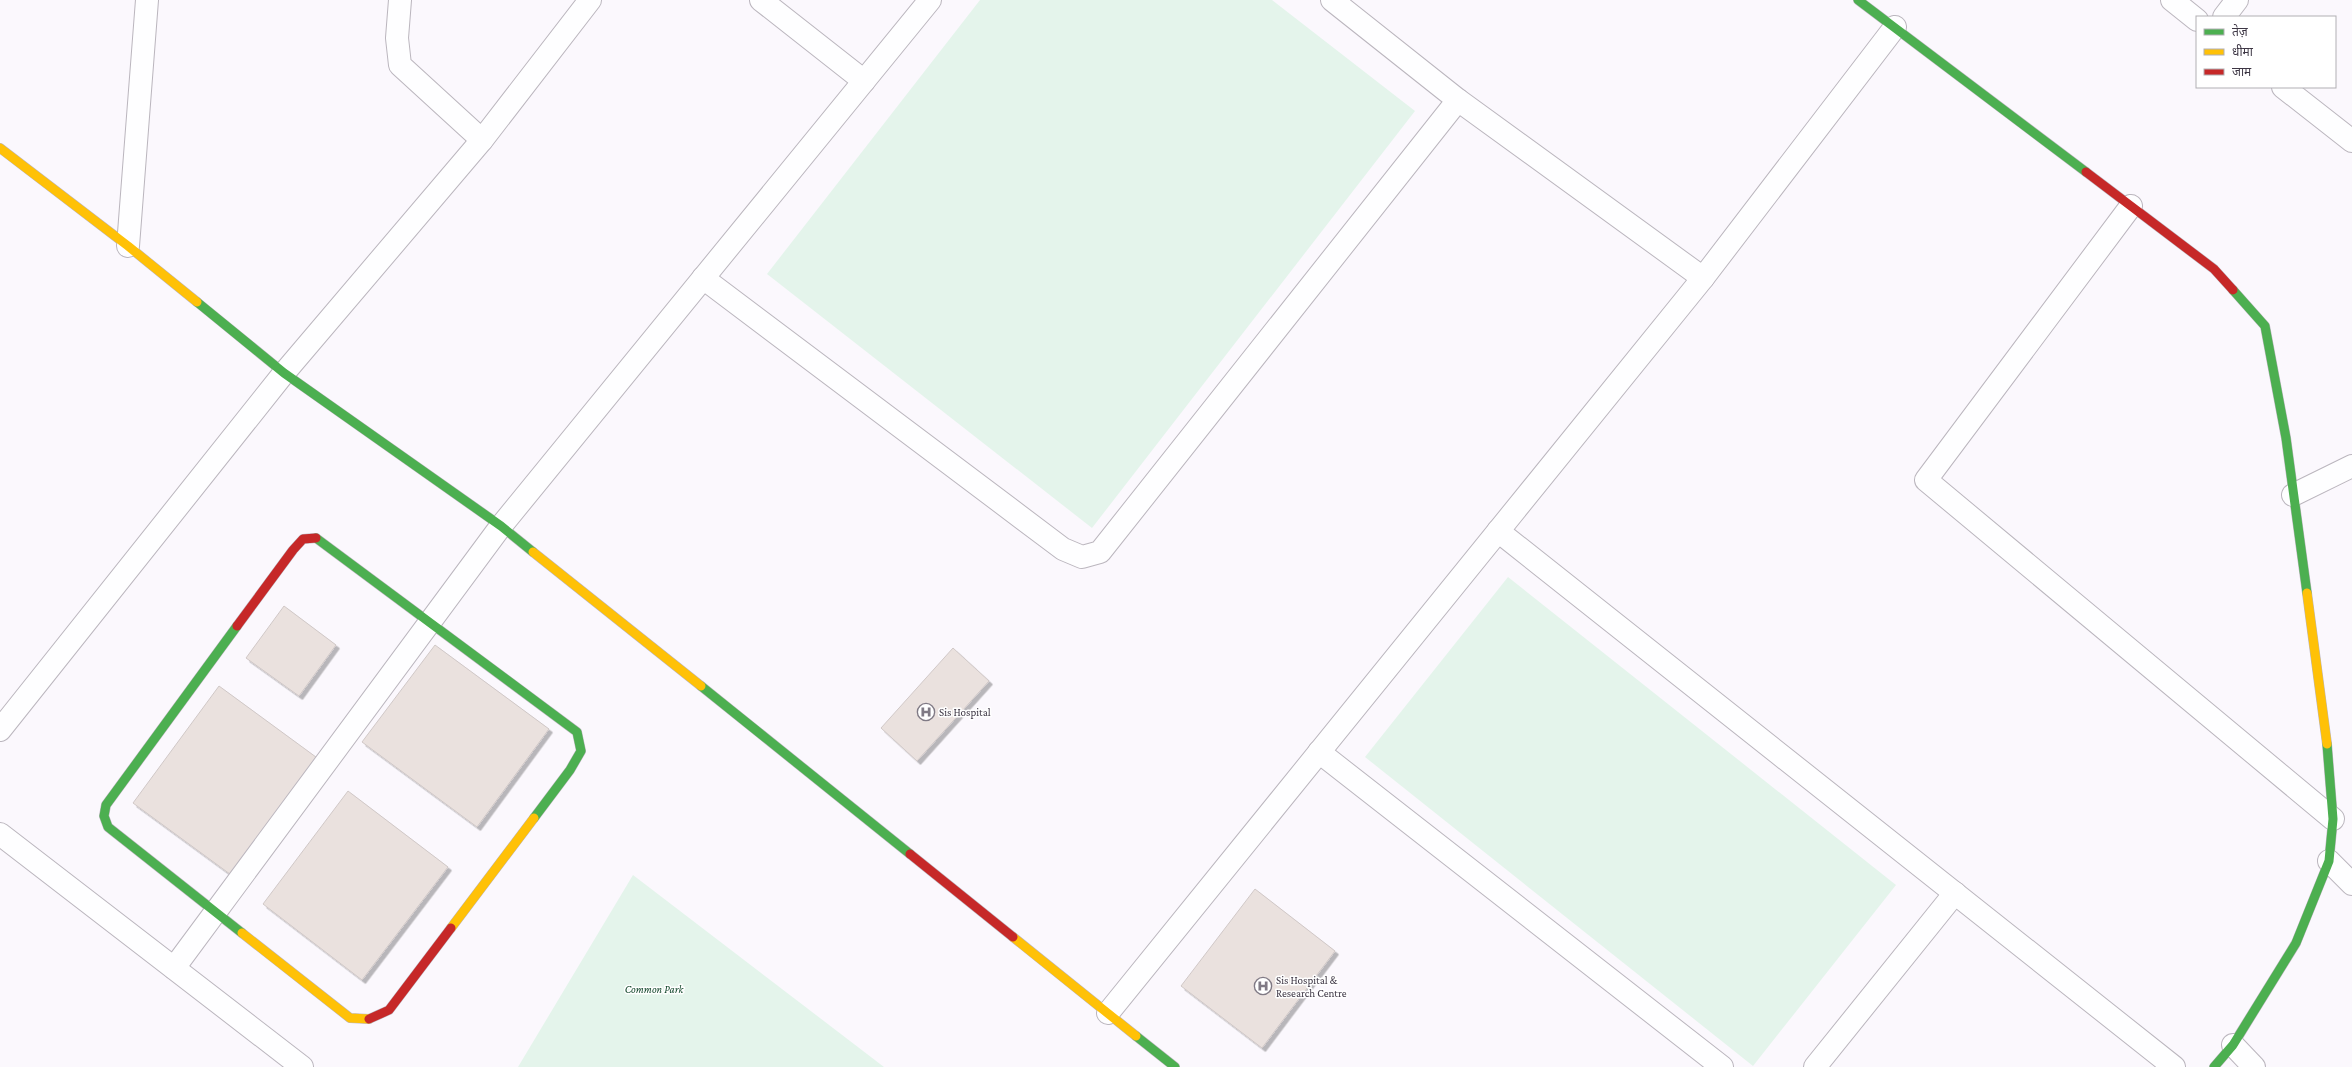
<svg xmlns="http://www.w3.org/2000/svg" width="2352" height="1067" font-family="'Crimson Pro','Noto Sans Devanagari',serif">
<defs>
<filter id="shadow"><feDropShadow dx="3.5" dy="3.5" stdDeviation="0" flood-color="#0004"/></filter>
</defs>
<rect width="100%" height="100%" fill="#fbf8fd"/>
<g fill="#e4f4eb">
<path d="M980 0H1272L1415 111 1092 528 767 274Z"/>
<path d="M1508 577 1896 885 1753 1066 1365 757Z"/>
<path d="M633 875 884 1067H518Z"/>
</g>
<g fill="#eae1de" stroke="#d0c8c7" filter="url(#shadow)">
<path d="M284 606 336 645 299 696 246 658Z"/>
<path d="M435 645 549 729 477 827 362 742Z"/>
<path d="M953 648 989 681 917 761 881 728Z"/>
<path d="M219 686 320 760 234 877 133 803Z"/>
<path d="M348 791 448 867 362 980 263 904Z"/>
<path d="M1255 889 1335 951 1262 1048 1181 986Z"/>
</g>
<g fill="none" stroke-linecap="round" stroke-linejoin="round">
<defs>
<path id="lane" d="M0 834 302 1067"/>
<g id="street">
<path d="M400 0 397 38 400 65 482 140"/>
<path d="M761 0 864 81"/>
<path d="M2172 0 2197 20"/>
<path d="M2224 17 2237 0"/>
<path d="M2283 87 2352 141"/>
<path d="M1458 100 1703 278"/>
<path d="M2131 206 1926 480 2333 819"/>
<path d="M128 246 147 0"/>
<path d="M703 278 1063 549 1082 557 1100 552 1458 100 1332 0"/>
<path d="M2293 495 2352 466"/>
<path d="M1498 531 2174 1067"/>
<path d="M0 730 284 373 482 140 590 0"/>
<path d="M1319 752 1722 1067"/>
<path d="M2329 861 2352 884"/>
<path d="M174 968 501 526 930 0"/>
<path d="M1108 1013 1703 278 1895 27"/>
<path d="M2233 1045 2254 1067"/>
<path d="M1815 1067 1955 893"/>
</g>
<g id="fast">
<path d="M1858 0 2086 172"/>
<path d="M2233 290 2265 326 2286 438 2307 593"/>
<path d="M197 302 284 373 501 526 533 552"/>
<path d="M316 538 577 732 581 751 570 770 534 818"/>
<path d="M237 626 106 805 104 816 108 827 242 933"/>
<path d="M701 686 910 854"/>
<path d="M1136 1036 1175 1067"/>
<path d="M2214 1067 2233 1045 2296 943 2329 861 2333 819 2327 744"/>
</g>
<g id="slow">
<path d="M0 148 128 246 197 302"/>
<path d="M533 552 701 686"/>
<path d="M2307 593 2327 744"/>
<path d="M451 928 534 818"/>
<path d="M242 933 350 1018 369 1019"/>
<path d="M1013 937 1136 1036"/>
</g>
<g id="jam">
<path d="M2086 172 2214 269 2233 290"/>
<path d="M237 626 293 550 303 539 316 538"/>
<path d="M910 854 1013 937"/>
<path d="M369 1019 389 1010 451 928"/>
</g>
</defs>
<use href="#lane" stroke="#bbb6be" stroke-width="24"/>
<use href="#street" stroke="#bbb6be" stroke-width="24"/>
<use href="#fast" stroke="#bbb6be" stroke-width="10"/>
<use href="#slow" stroke="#bbb6be" stroke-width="10"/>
<use href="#jam" stroke="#bbb6be" stroke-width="10"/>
<use href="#lane" stroke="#fefeff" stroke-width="22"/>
<use href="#street" stroke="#fefeff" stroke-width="22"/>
<use href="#fast" stroke="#4caf50" stroke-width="9"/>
<use href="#slow" stroke="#ffc107" stroke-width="9"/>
<use href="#jam" stroke="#c62828" stroke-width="9"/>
</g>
<defs>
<symbol id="hospital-ring" viewBox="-11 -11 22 22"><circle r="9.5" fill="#fff" stroke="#807a85" stroke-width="1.5"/><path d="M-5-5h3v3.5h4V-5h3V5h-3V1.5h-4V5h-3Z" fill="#807a85"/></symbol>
</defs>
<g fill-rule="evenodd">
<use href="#hospital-ring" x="916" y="702" width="20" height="20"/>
<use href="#hospital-ring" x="1253" y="976" width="20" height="20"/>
</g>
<g text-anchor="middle" stroke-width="3" stroke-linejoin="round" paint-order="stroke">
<g font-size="11" fill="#3d3644" stroke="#fff" text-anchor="start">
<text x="939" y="716">Sis Hospital</text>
<text x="1276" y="984">Sis Hospital &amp;<tspan x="1276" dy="13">Research Centre</tspan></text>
</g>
<g font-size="11" font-style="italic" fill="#104529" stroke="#fff">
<text x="654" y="993">Common Park</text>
</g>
</g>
<rect x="2196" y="16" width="140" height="72" fill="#ffffff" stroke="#b1afb4"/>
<rect x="2204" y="29" width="20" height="6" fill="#4caf50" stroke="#b1afb4"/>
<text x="2232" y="36" font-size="12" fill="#3d3644">तेज़</text>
<rect x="2204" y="49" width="20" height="6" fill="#ffc107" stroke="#b1afb4"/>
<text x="2232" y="56" font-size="12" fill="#3d3644">धीमा</text>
<rect x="2204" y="69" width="20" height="6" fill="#c62828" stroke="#b1afb4"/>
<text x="2232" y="76" font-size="12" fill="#3d3644">जाम</text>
</svg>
